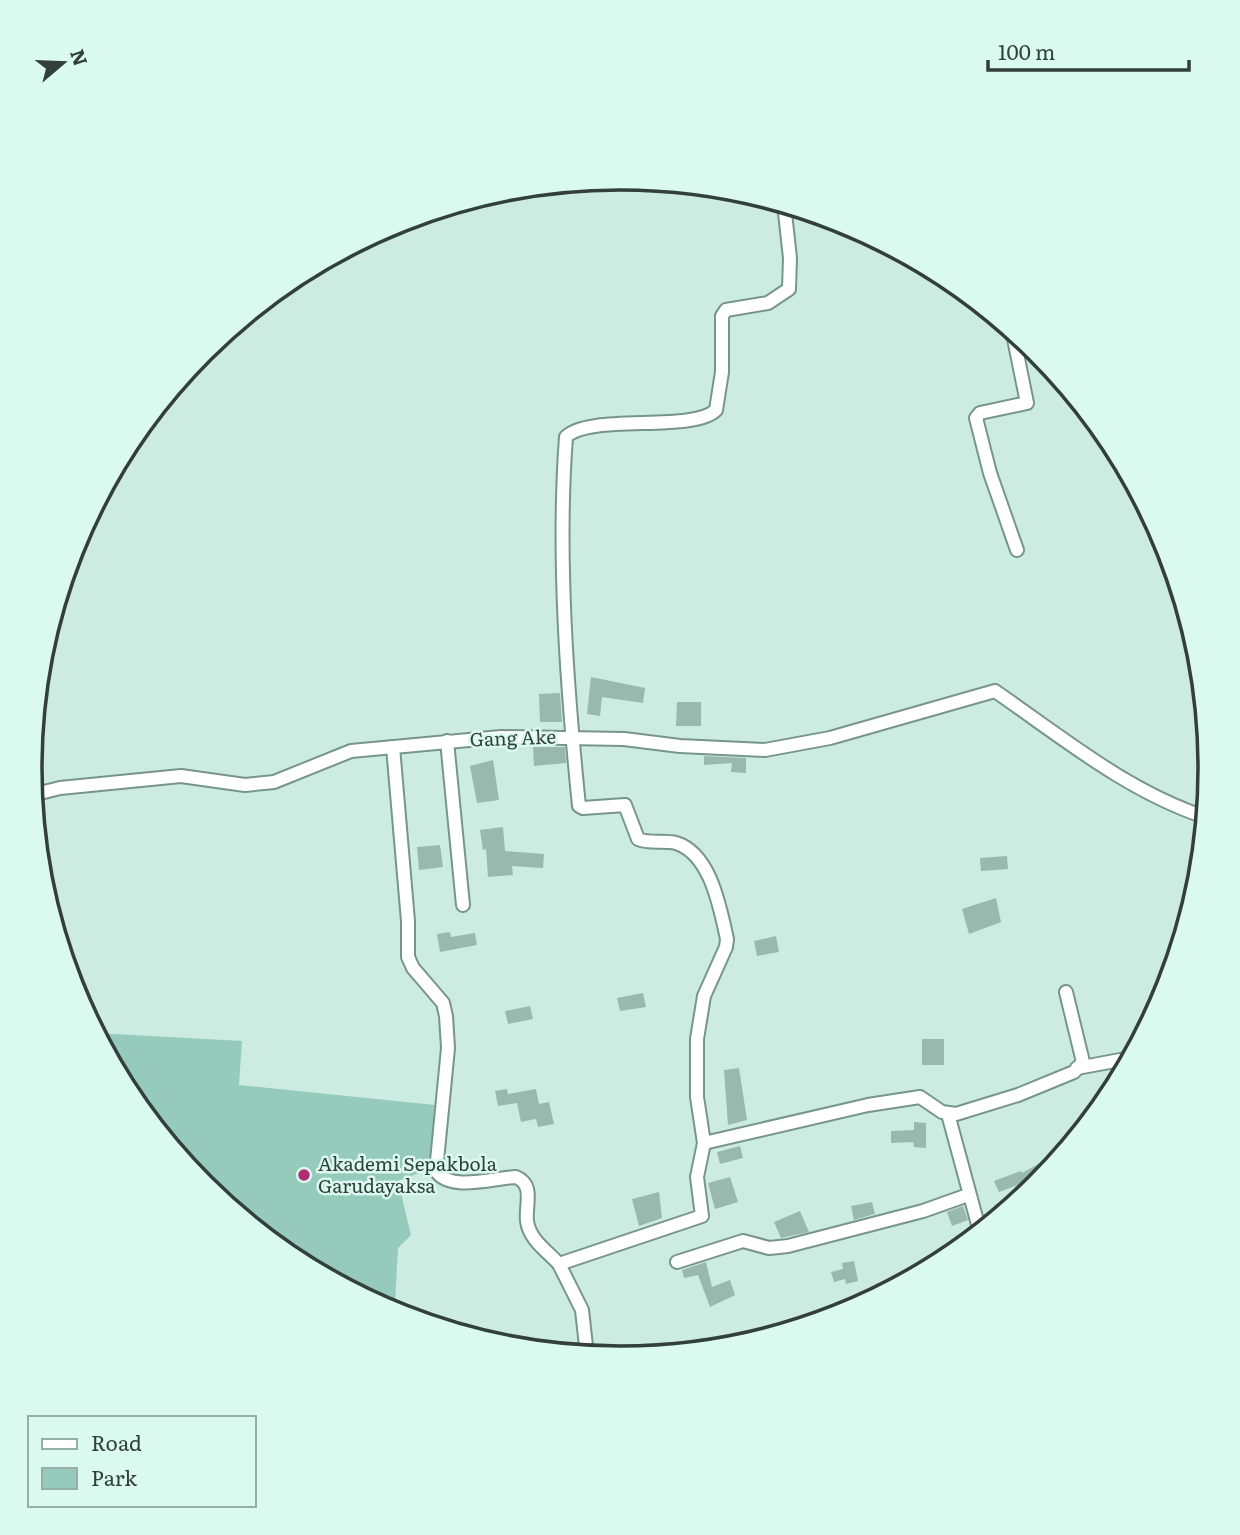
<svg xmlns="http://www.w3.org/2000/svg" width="1240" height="1535" font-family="Literata,serif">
<rect width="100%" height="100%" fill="#ccece2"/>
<path fill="#96caba" d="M96 1033 242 1041 239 1085 435 1105 430 1169 398 1181 411 1235 398 1248 395 1304 390 1311 292 1258 202 1185 129 1095Z"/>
<g fill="#99b8ae">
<path d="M591 677 645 688 643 703 602 697 600 716 587 714Z"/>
<path d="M560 693 562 722H540L539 694Z"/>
<path d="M677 702H701V726H676Z"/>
<path d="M533 747H565L566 763 534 766Z"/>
<path d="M704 756 746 758V773L731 772 732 763 704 765Z"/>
<path d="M493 760 499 800 477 803 470 766Z"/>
<path d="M503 827 505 851 544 854 543 868 512 866 513 875 488 877 486 849 483 850 480 830Z"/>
<path d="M440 845 443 867 419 870 417 847Z"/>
<path d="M1007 856 1008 869 981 871 980 858Z"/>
<path d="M996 898 1001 922 969 934 962 909Z"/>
<path d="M450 932 451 937 475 933 477 945 440 952 437 934Z"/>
<path d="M776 936 779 952 757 956 754 941Z"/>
<path d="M643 993 646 1007 620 1011 617 998Z"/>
<path d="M530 1006 533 1019 508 1024 505 1011Z"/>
<rect x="922" y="1039" width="22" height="26"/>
<path d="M739 1068 747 1120 728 1125 724 1070Z"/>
<path d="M507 1089 508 1094 536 1089 539 1104 549 1102 554 1124 538 1127 536 1119 521 1122 517 1103 498 1106 495 1091Z"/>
<path d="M914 1122 926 1123V1148L914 1147 913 1142 891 1143V1131L914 1130Z"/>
<path d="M740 1146 743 1158 720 1164 717 1152Z"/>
<path d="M1067 1148 1041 1180 1039 1177 999 1192 994 1181 1021 1171 1022 1173Z"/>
<path d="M730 1177 738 1202 715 1209 708 1183Z"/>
<path d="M659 1192 662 1218 639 1226 632 1199Z"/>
<path d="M872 1202 875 1214 854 1220 851 1206Z"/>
<path d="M963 1206 968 1220 952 1226 947 1212Z"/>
<path d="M800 1211 809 1232 781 1238 774 1222Z"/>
<path d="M854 1261 858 1281 846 1284 845 1279 834 1282 831 1272 843 1269 842 1263Z"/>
<path d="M706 1262 712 1287 730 1280 735 1295 710 1307 698 1275 684 1278 682 1270Z"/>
</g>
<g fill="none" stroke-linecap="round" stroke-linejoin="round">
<defs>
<g id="minor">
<path d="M1012 329 1027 403 980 413 976 418 990 473 1017 550"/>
<path d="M447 741 463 905"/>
<path d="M393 747 408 921V957L413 968 443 1003 446 1016 448 1048 436 1171C450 1192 493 1178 516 1177 535 1185 525 1205 527 1221 529 1239 547 1251 559 1264"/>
<path d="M32 795 60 788 181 776 245 785 274 782 351 751 501 737 624 739 680 746 765 750 830 738 995 691C1063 738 1127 791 1205 817"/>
<path d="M1077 1068 1131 1058"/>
<path d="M948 1114 980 1232"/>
<path d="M704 1143 868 1105 920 1097 942 1112 956 1114 1018 1095 1074 1072 1083 1062 1066 992"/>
<path d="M677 1262 743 1241 769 1248 788 1246 923 1211 968 1195"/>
<path d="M587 1355 582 1310 559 1264 702 1216 697 1177 704 1143 697 1097V1039L704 996 726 947 727 939C720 908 711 854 676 843 664 840 649 844 638 839L625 805 583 808 579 806C567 688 557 555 566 437 589 413 693 433 716 410L722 372V316L726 310 768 303 789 289 790 258 784 204"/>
</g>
</defs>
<use href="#minor" stroke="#78958c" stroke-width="16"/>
<use href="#minor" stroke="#fff" stroke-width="12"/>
</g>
<circle fill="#b22c72" stroke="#dafaef" stroke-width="2.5" cx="304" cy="1175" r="7"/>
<g text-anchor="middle" stroke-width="5" stroke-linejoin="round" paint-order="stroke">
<g font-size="19" fill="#333f3b" stroke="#dafaef">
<text transform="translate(513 738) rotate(-2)" y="7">Gang Ake</text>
</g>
<g font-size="19" fill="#333f3b" stroke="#dafaef" text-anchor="start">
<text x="318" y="1171">Akademi Sepakbola<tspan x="318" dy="22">Garudayaksa</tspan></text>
</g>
</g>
<path d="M0 0H1240V1535H0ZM42 768a578 578 0 1 1 1156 0a578 578 0 1 1-1156 0Z" fill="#dafaef" fill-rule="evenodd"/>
<path fill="none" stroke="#333f3b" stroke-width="3.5" d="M42 768a578 578 0 1 1 1156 0a578 578 0 1 1-1156 0Z"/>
<rect x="28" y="1416" width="228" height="91" fill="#dafaef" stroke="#97afa7" stroke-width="2"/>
<rect x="42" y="1439" width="35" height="10" fill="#ffffff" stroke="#97afa7" stroke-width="2"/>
<text x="91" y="1451" font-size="21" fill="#333f3b">Road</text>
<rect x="42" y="1468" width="35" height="21" fill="#96caba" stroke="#97afa7" stroke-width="2"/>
<text x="91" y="1486" font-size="21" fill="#333f3b">Park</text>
<g transform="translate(63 63) rotate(71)" stroke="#dafaef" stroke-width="5" paint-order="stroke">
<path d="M0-5L12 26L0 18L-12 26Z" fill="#333f3b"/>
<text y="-10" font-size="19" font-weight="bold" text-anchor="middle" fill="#333f3b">N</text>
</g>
<path d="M988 60v10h201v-10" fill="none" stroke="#333f3b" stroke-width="3.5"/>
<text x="998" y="60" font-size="21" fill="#333f3b" stroke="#dafaef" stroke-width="5" paint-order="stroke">100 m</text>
</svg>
